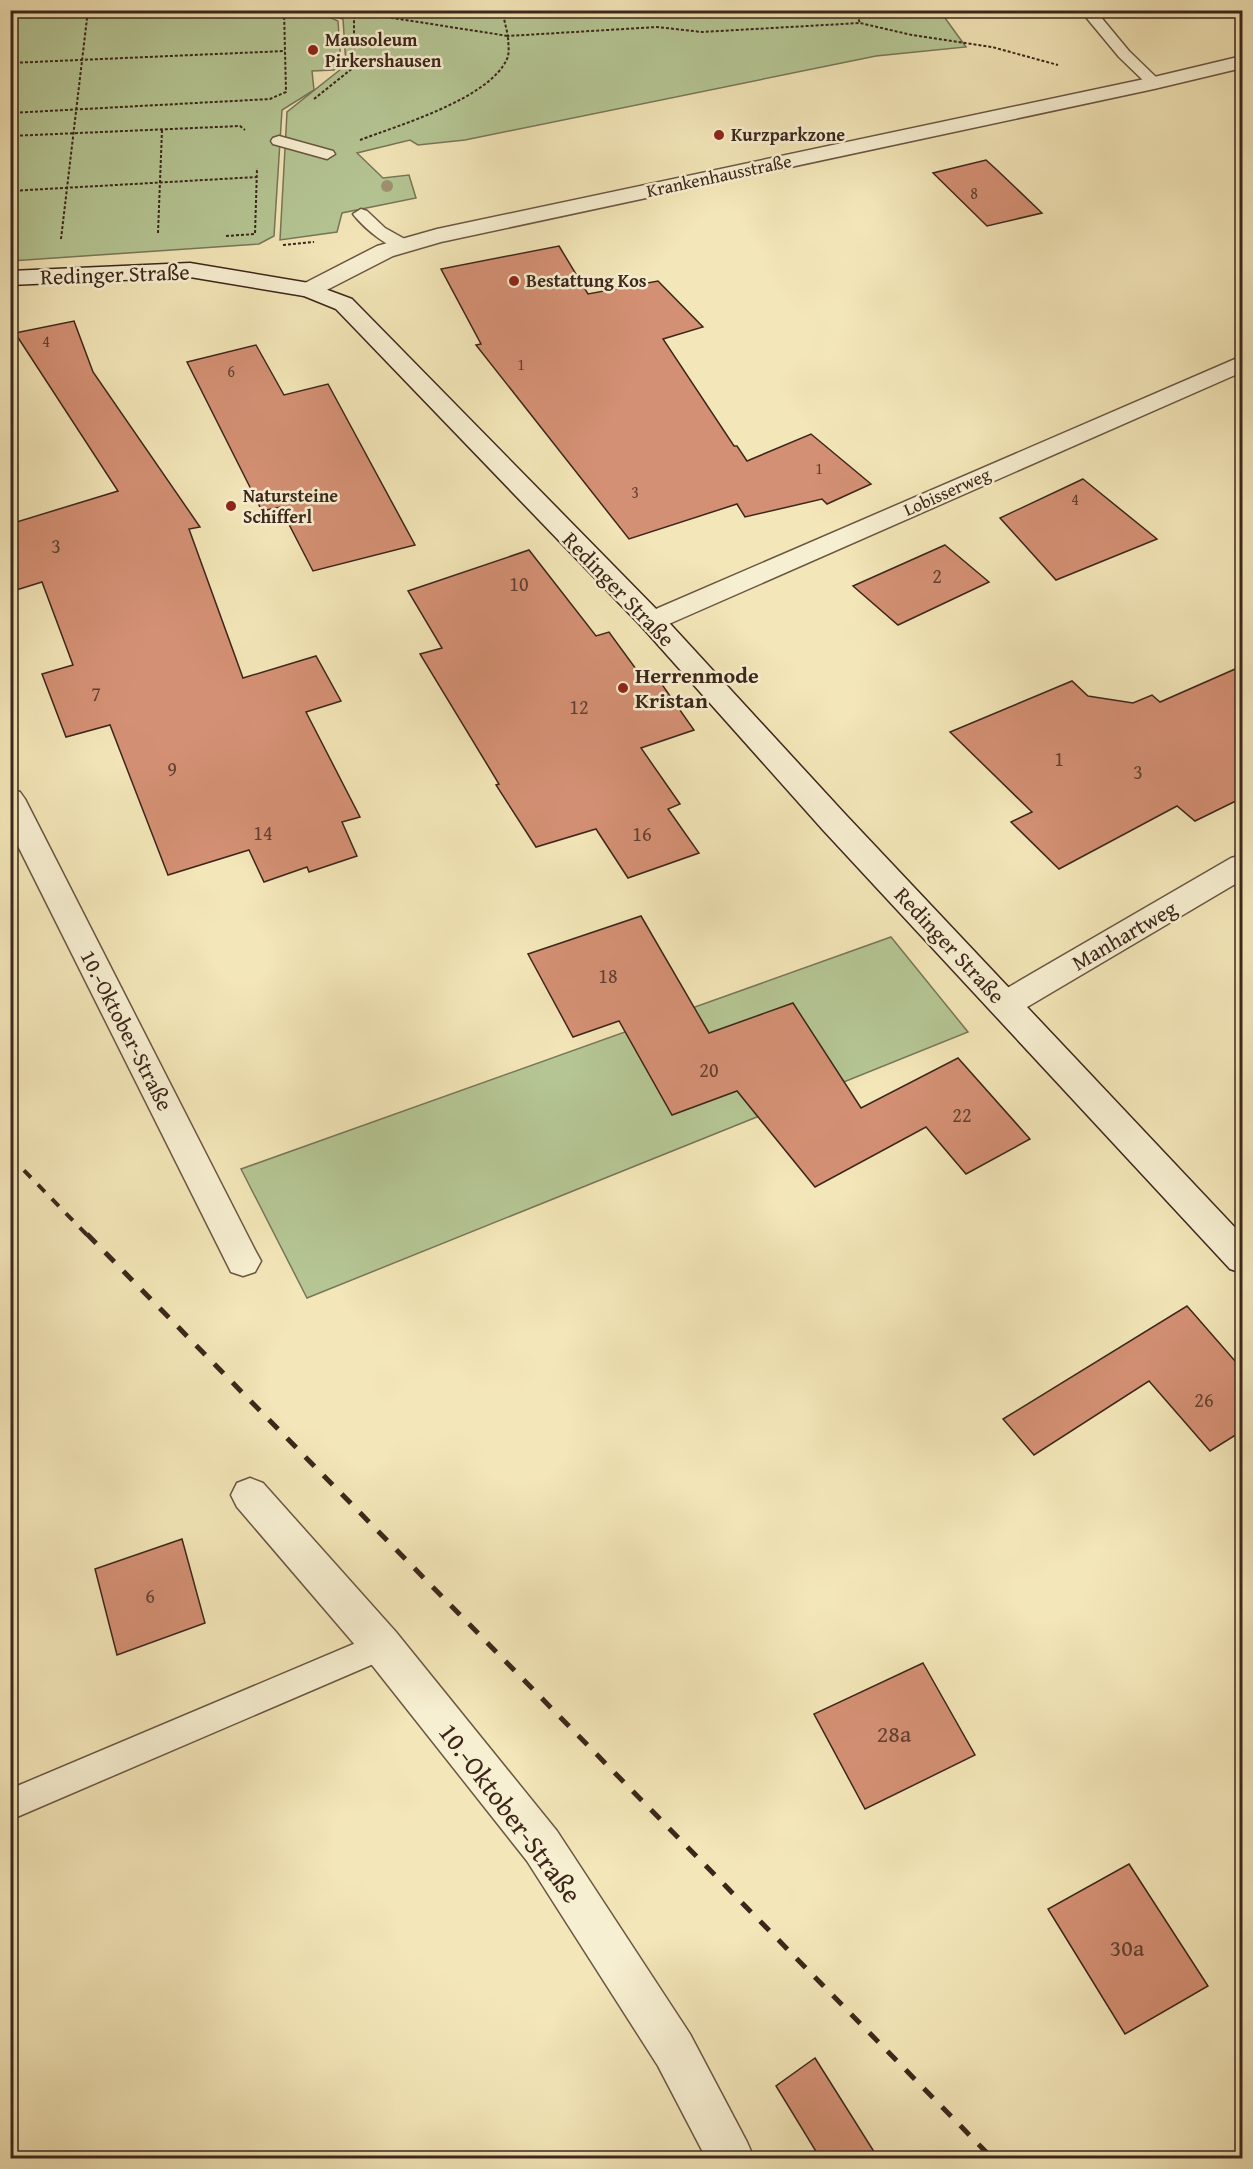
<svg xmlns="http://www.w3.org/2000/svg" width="1253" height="2169" font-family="'Gentium Book Plus',serif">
<rect width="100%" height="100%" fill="#f3e6b8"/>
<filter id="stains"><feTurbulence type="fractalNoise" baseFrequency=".00333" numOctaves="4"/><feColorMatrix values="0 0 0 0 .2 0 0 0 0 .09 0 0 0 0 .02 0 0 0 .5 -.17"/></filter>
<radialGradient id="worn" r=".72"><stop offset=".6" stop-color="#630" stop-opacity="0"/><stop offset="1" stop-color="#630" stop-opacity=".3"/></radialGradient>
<g fill="#b5c694" stroke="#787658" stroke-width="1.5">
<path d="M303 10 304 15 327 16 338 21 341 64 334 70 312 71 314 90 282 110 274 236 259 244 11 261V11Z"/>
<path d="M312 11H940L966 47 876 56 465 140 418 145 410 140 357 153 383 178 409 175 416 198 342 213 337 232 280 240 287 112 346 65 343 19Z"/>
<path d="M891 937 968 1032 307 1298 241 1169Z"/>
</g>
<g fill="#d49074" stroke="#3c261b" stroke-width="1.5">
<path d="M986 160 997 170 1042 213 987 226 933 173Z"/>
<path d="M559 246 588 294 658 281 703 327 663 339 734 446H737L747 461 811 434 871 484 827 504 822 499 745 517 737 504 629 539 476 345 481 344 441 269Z"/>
<path d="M74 321 93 372 200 527 189 529 243 678 316 656 341 701 306 712 360 817 342 822 357 856 309 872 307 867 264 882 249 850 168 875 110 725 66 737 42 674 73 665 42 582 10 592V524L118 491 15 333Z"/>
<path d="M256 345 284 395 328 384 415 545 313 571 280 507 262 511 187 362Z"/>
<path d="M1083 479 1157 539 1056 580 1000 518Z"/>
<path d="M945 545 989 582 898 625 853 586Z"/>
<path d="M529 550 596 636 609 632 644 680 656 676 694 730 641 748 680 804 668 809 699 853 628 878 596 829 536 847 496 785 499 784 420 654 442 648 408 591Z"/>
<path d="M1242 666V798L1195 821 1177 806 1059 869 1011 822 1032 812 950 732 1072 681 1088 696 1133 703 1152 695 1160 702Z"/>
<path d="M641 916 709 1033 793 1003 861 1108 958 1058 1030 1139 966 1174 926 1127 815 1187 737 1091 672 1115 619 1021 573 1037 528 954Z"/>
<path d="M1187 1306 1242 1369V1431L1210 1451 1149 1381 1034 1455 1003 1419Z"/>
<path d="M182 1539 205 1623 117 1655 95 1569Z"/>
<path d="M923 1663 975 1755 865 1809 814 1714Z"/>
<path d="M1129 1864 1208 1986 1125 2034 1048 1909Z"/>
<path d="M815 2058 878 2158H820L776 2086Z"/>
</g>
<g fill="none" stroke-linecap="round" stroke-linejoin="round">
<defs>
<g id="service">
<path d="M1080 10H1095L1129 51 1159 80 1162 83 1159 86H1149L1119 57Z"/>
<path d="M279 136 333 151 335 154 327 159 273 144 271 141 273 138Z"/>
<path d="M361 209 367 211 385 228 410 242 412 246 410 250C393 254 363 227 353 214Z"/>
<path d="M382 1632 392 1636 396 1646 392 1656 10 1820V1789Z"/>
</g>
<g id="minor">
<path d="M1242 356V372L662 627 652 630 642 627 638 621 642 615Z"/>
<path d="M10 789 20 792 25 799 255 1250 261 1261 255 1272 243 1276 231 1272 10 830Z"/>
<path d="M1242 855V880L1017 1013 1006 1016 995 1013 990 1004 995 995 1231 858Z"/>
<path d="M250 1478 263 1483 396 1632 557 1831 690 2034 747 2142 754 2158H706L658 2066 527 1861 368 1660 237 1507 231 1495 237 1483Z"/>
</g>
<path id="tertiary" d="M1242 56V68L1154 89 441 242 393 256 317 295 309 297 301 295 297 290 301 285 377 246 437 229 1154 77Z"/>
<path id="secondary" d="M190 263 309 283 352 299 662 615 845 814 1242 1235V1273L1230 1269 823 830 642 627 336 309 304 296 190 277 10 285V271Z"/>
</defs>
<use href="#service" stroke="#6a5642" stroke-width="3"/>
<use href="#minor" stroke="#6a5642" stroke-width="3"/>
<use href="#tertiary" stroke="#6a5642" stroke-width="3"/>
<use href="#secondary" stroke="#3c261b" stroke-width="3"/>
<g stroke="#3c261b" stroke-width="2" stroke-dasharray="3 2" stroke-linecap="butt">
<path d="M502 10 508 36 657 27 702 32 860 23 912 35 992 47 1058 65"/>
<path d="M855 10 860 23"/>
<path d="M10 16 120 10"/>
<path d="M10 63 285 51"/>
<path d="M314 99 354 67V18L361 11"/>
<path d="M10 113 270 99 286 92 284 10"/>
<path d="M10 136 240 126 245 130"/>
<path d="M360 140C399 125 489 99 507 59 510 52 508 43 508 36L380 16 361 10"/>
<path d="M10 191 257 177"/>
<path d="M158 233 162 130"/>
<path d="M226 236 255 234 257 168"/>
<path d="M61 239 88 10"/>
<path d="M283 245 314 242"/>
</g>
<use href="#service" fill="#f7efd1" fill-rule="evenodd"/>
<use href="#minor" fill="#f7efd1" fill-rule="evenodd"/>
<use href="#tertiary" fill="#f7efd1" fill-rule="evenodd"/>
<use href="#secondary" fill="#f7efd1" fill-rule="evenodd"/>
<path stroke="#3c261b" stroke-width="4" stroke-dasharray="10 10" stroke-linecap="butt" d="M10 1156 88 1236"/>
<path stroke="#3c261b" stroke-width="5" stroke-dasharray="13 13" stroke-linecap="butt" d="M87 1234 992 2158"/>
</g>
<circle fill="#9f9272" cx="387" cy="186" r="6"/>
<g fill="#8f2418" stroke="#f7efd1" stroke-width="2">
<circle cx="313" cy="50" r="6"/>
<circle cx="719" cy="135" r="6"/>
<circle cx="514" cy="281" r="6"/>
<circle cx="231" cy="506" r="6"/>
<circle cx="623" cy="688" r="6"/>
</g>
<g text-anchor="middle" stroke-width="5" stroke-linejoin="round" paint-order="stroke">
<g font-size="16" fill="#624031">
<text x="974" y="199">8</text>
<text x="46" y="347">4</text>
<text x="521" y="370">1</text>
<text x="231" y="377">6</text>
<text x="819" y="474">1</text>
<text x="635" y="498">3</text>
<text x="1075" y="505">4</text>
</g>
<g font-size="18" font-weight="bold" fill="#3c261b" stroke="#f7efd1" text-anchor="start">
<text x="325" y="46">Mausoleum<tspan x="325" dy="21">Pirkershausen</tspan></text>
<text x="731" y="141">Kurzparkzone</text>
<text x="526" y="287">Bestattung Kos</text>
<text x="243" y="502">Natursteine<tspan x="243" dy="21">Schifferl</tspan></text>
</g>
<g font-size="18" fill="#3c261b" stroke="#f7efd1">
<text transform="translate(719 176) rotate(-12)" y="6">Krankenhausstraße</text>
<text transform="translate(947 492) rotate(-24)" y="6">Lobisserweg</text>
</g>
<g font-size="20" fill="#624031">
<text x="56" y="553">3</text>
<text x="937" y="583">2</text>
<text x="519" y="591">10</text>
<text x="96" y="701">7</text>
<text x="579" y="714">12</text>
<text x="1059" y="766">1</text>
<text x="172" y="776">9</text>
<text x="1138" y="779">3</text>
<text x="263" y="840">14</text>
<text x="642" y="841">16</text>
<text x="608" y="983">18</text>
<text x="709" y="1077">20</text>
<text x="962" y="1122">22</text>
<text x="1204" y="1407">26</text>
<text x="150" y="1603">6</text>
</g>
<g font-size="22" fill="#3c261b" stroke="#f7efd1">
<text transform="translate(115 274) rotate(-2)" y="8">Redinger Straße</text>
<text transform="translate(619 589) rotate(46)" y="8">Redinger Straße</text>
<text transform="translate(1124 935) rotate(-30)" y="8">Manhartweg</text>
<text transform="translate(950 945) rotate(47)" y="8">Redinger Straße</text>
<text transform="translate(127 1030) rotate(63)" y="8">10.-Oktober-Straße</text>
</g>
<g font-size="22" font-weight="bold" fill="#3c261b" stroke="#f7efd1" text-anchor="start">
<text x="635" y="683">Herrenmode<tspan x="635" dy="25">Kristan</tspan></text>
</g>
<g font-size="24" fill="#624031">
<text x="894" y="1742">28a</text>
<text x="1127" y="1956">30a</text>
</g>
<g font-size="27" fill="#3c261b" stroke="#f7efd1">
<text transform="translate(510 1813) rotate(53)" y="9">10.-Oktober-Straße</text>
</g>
</g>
<rect width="1253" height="2169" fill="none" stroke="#f3e6b8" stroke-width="36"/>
<rect x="12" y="12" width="1229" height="2145" fill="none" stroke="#3c261b" stroke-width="3"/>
<rect x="18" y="18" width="1217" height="2133" fill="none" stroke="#3c261b" stroke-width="1.5"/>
<rect width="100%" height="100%" filter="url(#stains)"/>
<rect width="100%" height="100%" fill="url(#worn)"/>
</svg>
